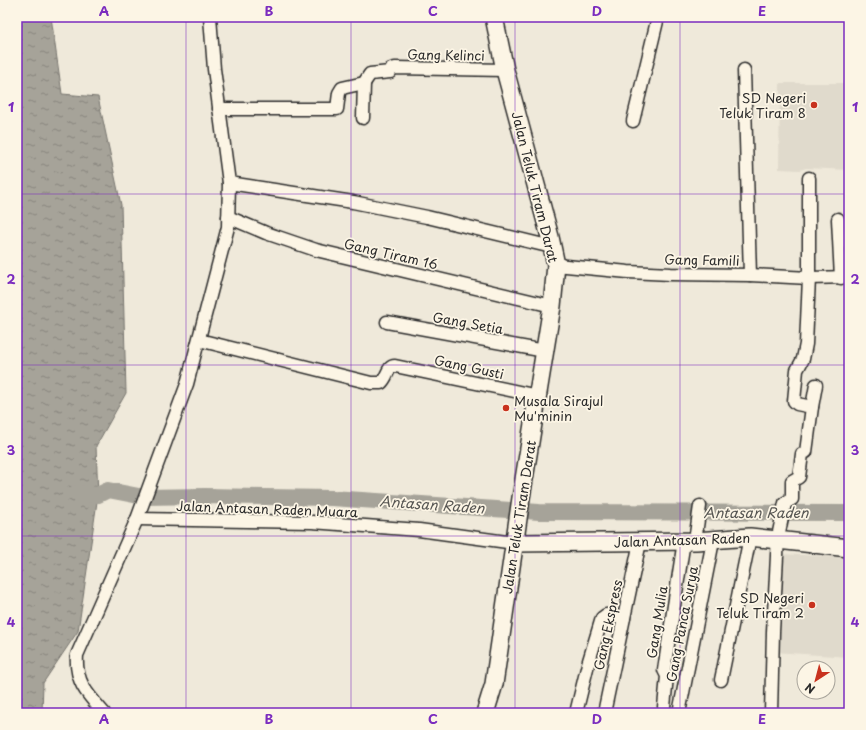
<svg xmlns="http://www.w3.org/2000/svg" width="866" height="730" font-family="'Playpen Sans',sans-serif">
<defs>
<pattern id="water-ripples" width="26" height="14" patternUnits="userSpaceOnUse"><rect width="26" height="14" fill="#a6a399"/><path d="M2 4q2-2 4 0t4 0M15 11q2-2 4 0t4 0" fill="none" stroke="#87857d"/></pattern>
</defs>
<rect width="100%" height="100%" fill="#efe9da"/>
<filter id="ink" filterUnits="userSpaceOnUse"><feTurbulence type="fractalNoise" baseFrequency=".025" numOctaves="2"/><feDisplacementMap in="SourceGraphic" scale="8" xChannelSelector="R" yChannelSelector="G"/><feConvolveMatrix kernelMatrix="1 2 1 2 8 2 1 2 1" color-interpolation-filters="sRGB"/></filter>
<g filter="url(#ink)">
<g fill="#e0dacc">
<path d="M780 83H849V170L806 168 800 170 779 169Z"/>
<path d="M778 554 849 557V657L774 652Z"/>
</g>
<path fill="url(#water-ripples)" stroke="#75736d" d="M17 17H51L62 94 98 97 121 205 126 393 96 446 98 495 78 631 43 683 42 713H17Z"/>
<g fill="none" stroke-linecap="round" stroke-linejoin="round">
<path stroke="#a6a399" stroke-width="16" d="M76 493 98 495 108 490 144 497 205 496 332 498 539 512 849 513"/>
<defs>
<g id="street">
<path d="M744 70 750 275"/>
<path d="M219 109H337L339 93 342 88 364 83 370 74 390 72 391 69 395 68 505 70"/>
<path d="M363 118 364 83"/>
<path d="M633 121 658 17"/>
<path d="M229 183 353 202 427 217 552 247"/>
<path d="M228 217 266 233 316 250 552 306"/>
<path d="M838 219 841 278"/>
<path d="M556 265 628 272 671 274 750 275 809 278 849 277"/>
<path d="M387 322 545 351"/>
<path d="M199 340 371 383H381C388 377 387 366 395 366L538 396"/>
<path d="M812 407 816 385"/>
<path d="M137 519 312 522 419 530 515 543"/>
<path d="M696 541V534L700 506"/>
<path d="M721 680 750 537"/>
<path d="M664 707 667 676 664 670 684 541"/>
<path d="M104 713C87 694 75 682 77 655L137 519 187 384 228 227 229 183 214 69 210 17"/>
<path d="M576 713 588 664 602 618 606 615 624 618"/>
<path d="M604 713 640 542"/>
<path d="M679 713 713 541"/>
<path d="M771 713 773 632 778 537 785 503 792 499V481L799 477 802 454 806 452 812 407 797 404 794 401 797 370 803 359 806 344 809 278V178"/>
</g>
<g id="secondary">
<path d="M515 543 696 541 750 537 849 548"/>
<path d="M485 713 494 684 521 498 552 306 556 265 550 237 505 70 494 17"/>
</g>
</defs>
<use href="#street" stroke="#2b2b2b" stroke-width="15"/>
<use href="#secondary" stroke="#2b2b2b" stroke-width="20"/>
<use href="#street" stroke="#fcf5e5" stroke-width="12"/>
<use href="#secondary" stroke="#fcf5e5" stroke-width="17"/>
</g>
</g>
<path fill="none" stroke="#7b2cbf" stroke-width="1" stroke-opacity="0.55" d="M186 17V713M351 17V713M515 17V713M680 17V713M17 194H849M17 365H849M17 536H849"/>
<g fill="#c8321e" stroke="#fcf5e5" stroke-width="1.5">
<circle cx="814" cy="105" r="4"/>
<circle cx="506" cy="408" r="4"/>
<circle cx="812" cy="605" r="4"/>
</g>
<g text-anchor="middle" stroke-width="3.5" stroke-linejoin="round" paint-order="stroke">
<g font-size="13" fill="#2b2b2b" stroke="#fcf5e5">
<text transform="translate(446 55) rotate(1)" y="5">Gang Kelinci</text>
<text transform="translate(535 187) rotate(76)" y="5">Jalan Teluk Tiram Darat</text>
<text transform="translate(391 254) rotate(13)" y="5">Gang Tiram 16</text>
<text transform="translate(702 260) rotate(1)" y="5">Gang Famili</text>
<text transform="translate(468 323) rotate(10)" y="5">Gang Setia</text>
<text transform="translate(469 367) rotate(12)" y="5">Gang Gusti</text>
<text transform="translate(267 509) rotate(2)" y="5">Jalan Antasan Raden Muara</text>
<text transform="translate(519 517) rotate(-81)" y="5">Jalan Teluk Tiram Darat</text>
<text transform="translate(682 540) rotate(-2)" y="5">Jalan Antasan Raden</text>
<text transform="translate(657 622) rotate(-81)" y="5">Gang Mulia</text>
<text transform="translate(682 624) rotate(-79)" y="5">Gang Panca Surya</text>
<text transform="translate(608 625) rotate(-78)" y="5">Gang Ekspress</text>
</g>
<g font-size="13" fill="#2b2b2b" stroke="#fcf5e5" text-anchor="end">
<text x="806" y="103">SD Negeri<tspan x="806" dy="15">Teluk Tiram 8</tspan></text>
<text x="514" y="406" text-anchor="start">Musala Sirajul<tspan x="514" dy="15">Mu'minin</tspan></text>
<text x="804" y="603">SD Negeri<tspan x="804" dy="15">Teluk Tiram 2</tspan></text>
</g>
<g font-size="14" font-style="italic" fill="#565552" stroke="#fcf5e5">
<text transform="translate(432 505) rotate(4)" y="5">Antasan Raden</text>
<text x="756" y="518">Antasan Raden</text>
</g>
</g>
<rect width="866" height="730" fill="none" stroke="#fcf5e5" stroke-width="44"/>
<g transform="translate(816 680) rotate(216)"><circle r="19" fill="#fcf5e5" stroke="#a8a49b"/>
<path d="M0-3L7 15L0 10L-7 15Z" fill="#c8321e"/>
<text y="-6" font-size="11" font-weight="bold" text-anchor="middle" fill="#2b2b2b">N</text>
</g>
<rect x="22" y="22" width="822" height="686" fill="none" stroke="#7b2cbf" stroke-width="1.5"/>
<g font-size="13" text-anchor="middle" font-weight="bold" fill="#7b2cbf">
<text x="104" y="16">A</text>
<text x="269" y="16">B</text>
<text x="433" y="16">C</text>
<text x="597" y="16">D</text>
<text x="762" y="16">E</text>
<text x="11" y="112">1</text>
<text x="855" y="112">1</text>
<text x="11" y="284">2</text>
<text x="855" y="284">2</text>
<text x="11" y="455">3</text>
<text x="855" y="455">3</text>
<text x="11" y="627">4</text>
<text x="855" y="627">4</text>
<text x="104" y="724">A</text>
<text x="269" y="724">B</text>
<text x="433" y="724">C</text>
<text x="597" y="724">D</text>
<text x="762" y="724">E</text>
</g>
</svg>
